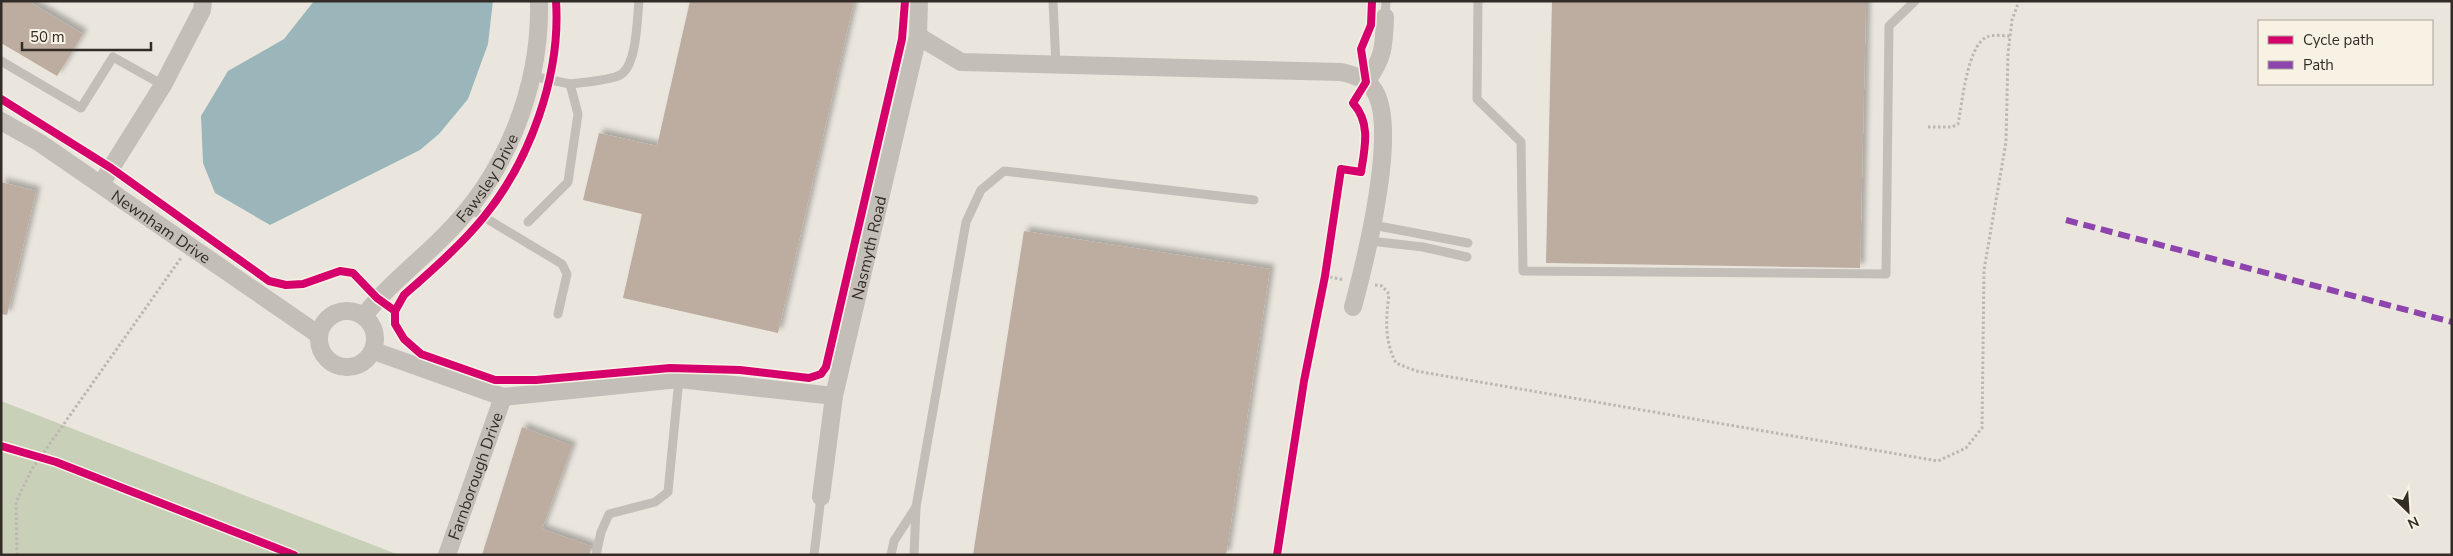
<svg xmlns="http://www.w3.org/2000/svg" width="2453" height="556" font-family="'Nunito Sans',sans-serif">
<defs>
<filter id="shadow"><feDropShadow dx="4.5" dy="-4.5" stdDeviation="2.5" flood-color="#0004"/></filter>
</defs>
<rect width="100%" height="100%" fill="#eae6de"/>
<path fill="#c8d0b8" d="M1 401 399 555H1Z"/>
<path fill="#9ab6bb" d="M314 1H493L488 44 468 99 439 134 420 150 270 225 215 193 203 163 201 116 228 71 284 39Z"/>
<g fill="#bdada0" filter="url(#shadow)">
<path d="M1 1H28L83 34 57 76 1 43Z"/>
<path d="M690 1H854L778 333 623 298 642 214 583 200 599 133 657 146Z"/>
<path d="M1552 1H1866L1860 268 1546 263Z"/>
<path d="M1 182 36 191 7 315 1 314Z"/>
<path d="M1024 231 1270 269 1226 555H973Z"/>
<path d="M522 427 572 446 542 529 591 546 590 555H482Z"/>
</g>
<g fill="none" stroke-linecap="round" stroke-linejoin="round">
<g stroke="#bcb7b0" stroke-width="3" stroke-dasharray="2.5 2.5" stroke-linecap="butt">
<path d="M1928 127H1952L1958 124C1962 105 1967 45 1987 37 1993 34 2003 36 2010 36"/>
<path d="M1325 276 1344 280"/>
<path d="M1375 285 1382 286 1389 294C1386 319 1384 340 1396 363L1416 371 1938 461 1966 448 1982 428 1984 270 2006 142 2008 53 2012 20 2019 1"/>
<path d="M17 555 16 502 32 469 181 258"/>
</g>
<g stroke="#c3beb7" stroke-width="9">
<path d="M1053 1 1056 66"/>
<path d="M1478 1 1477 99 1521 142 1523 271 1886 274 1889 26 1915 1"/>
<path d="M1385 17 1386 1"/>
<path d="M1 61 81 108 113 57 163 85"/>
<path d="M570 84C582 82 609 81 620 75 637 66 637 19 639 1"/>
<path d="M469 208 562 264 567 274 558 314"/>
<path d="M528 222 568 182 578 114 570 84 532 76"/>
<path d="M1373 225 1468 243"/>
<path d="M1370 241 1423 247 1467 257"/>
<path d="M916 507 966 222 981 190 1004 171 1254 200"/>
<path d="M596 555 601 532 609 514 655 502 668 492 679 379"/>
<path d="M814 555 821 497"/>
<path d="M891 555 894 541 916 507 914 555"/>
</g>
<g stroke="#c3beb7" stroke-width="18">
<path d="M918 36 961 62 1341 72C1354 75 1367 79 1374 90 1399 128 1365 262 1353 307"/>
<path d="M1366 82C1384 58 1384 46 1385 17"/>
<path id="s1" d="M1 121 40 143 319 335"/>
<path d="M101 184 163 85 202 10 203 1"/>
<circle cx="347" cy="339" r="28"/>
<path id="s2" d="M364 316C387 286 416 264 442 238 505 177 541 89 539 1"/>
<path d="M374 351 503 397 679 379 834 396"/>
<path id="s3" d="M821 497 834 396 918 36 919 1"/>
<path id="s4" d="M447 555 503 397"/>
</g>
<path stroke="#8e44ad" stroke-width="6" stroke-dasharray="12 6" stroke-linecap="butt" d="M2066 220 2452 322"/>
<defs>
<g id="cycleway">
<path d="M556 1C561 75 530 161 483 218 460 246 431 271 404 295L395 311V324L404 339 421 354 495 380H536L670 368 740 370 809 378 821 374 826 367 902 39 905 1"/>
<path d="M1 99 111 168 269 281 286 285 303 284 340 271 353 273 377 298 395 311"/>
<path d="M1 446 56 462 294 555"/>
<path d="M1277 555 1304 381 1325 276 1341 169 1361 172C1365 147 1371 123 1353 103L1366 82 1361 49 1371 25 1372 1"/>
</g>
</defs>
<use href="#cycleway" stroke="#f8f2e4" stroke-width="11"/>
<use href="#cycleway" stroke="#d6006c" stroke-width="8"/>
</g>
<g text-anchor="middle" stroke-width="4" stroke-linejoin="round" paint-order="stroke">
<g font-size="16" fill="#332c26" stroke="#f8f2e4">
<text dy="6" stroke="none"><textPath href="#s2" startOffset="186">Fawsley Drive</textPath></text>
<text dy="6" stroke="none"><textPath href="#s1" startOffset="192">Newnham Drive</textPath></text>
<text dy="6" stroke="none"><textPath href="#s3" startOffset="254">Nasmyth Road</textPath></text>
<text dy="6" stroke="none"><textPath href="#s4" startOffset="84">Farnborough Drive</textPath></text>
</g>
</g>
<rect width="2453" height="556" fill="none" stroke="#332c26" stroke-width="5"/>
<rect x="2258" y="20" width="175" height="65" fill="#f8f2e4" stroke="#a9a398"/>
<rect x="2268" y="36" width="25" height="8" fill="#d6006c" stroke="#a9a398"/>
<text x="2303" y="45" font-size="15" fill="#332c26">Cycle path</text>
<rect x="2268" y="61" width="25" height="8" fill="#8e44ad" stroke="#a9a398"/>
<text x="2303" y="70" font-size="15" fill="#332c26">Path</text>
<g transform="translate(2408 511) rotate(155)" stroke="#f8f2e4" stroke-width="4" paint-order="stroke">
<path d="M0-4L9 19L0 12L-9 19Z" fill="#332c26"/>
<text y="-8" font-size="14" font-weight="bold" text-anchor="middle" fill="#332c26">N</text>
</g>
<path d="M22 42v8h129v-8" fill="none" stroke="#332c26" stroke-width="2.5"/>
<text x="30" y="42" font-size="15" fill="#332c26" stroke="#f8f2e4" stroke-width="4" paint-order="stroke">50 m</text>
</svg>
